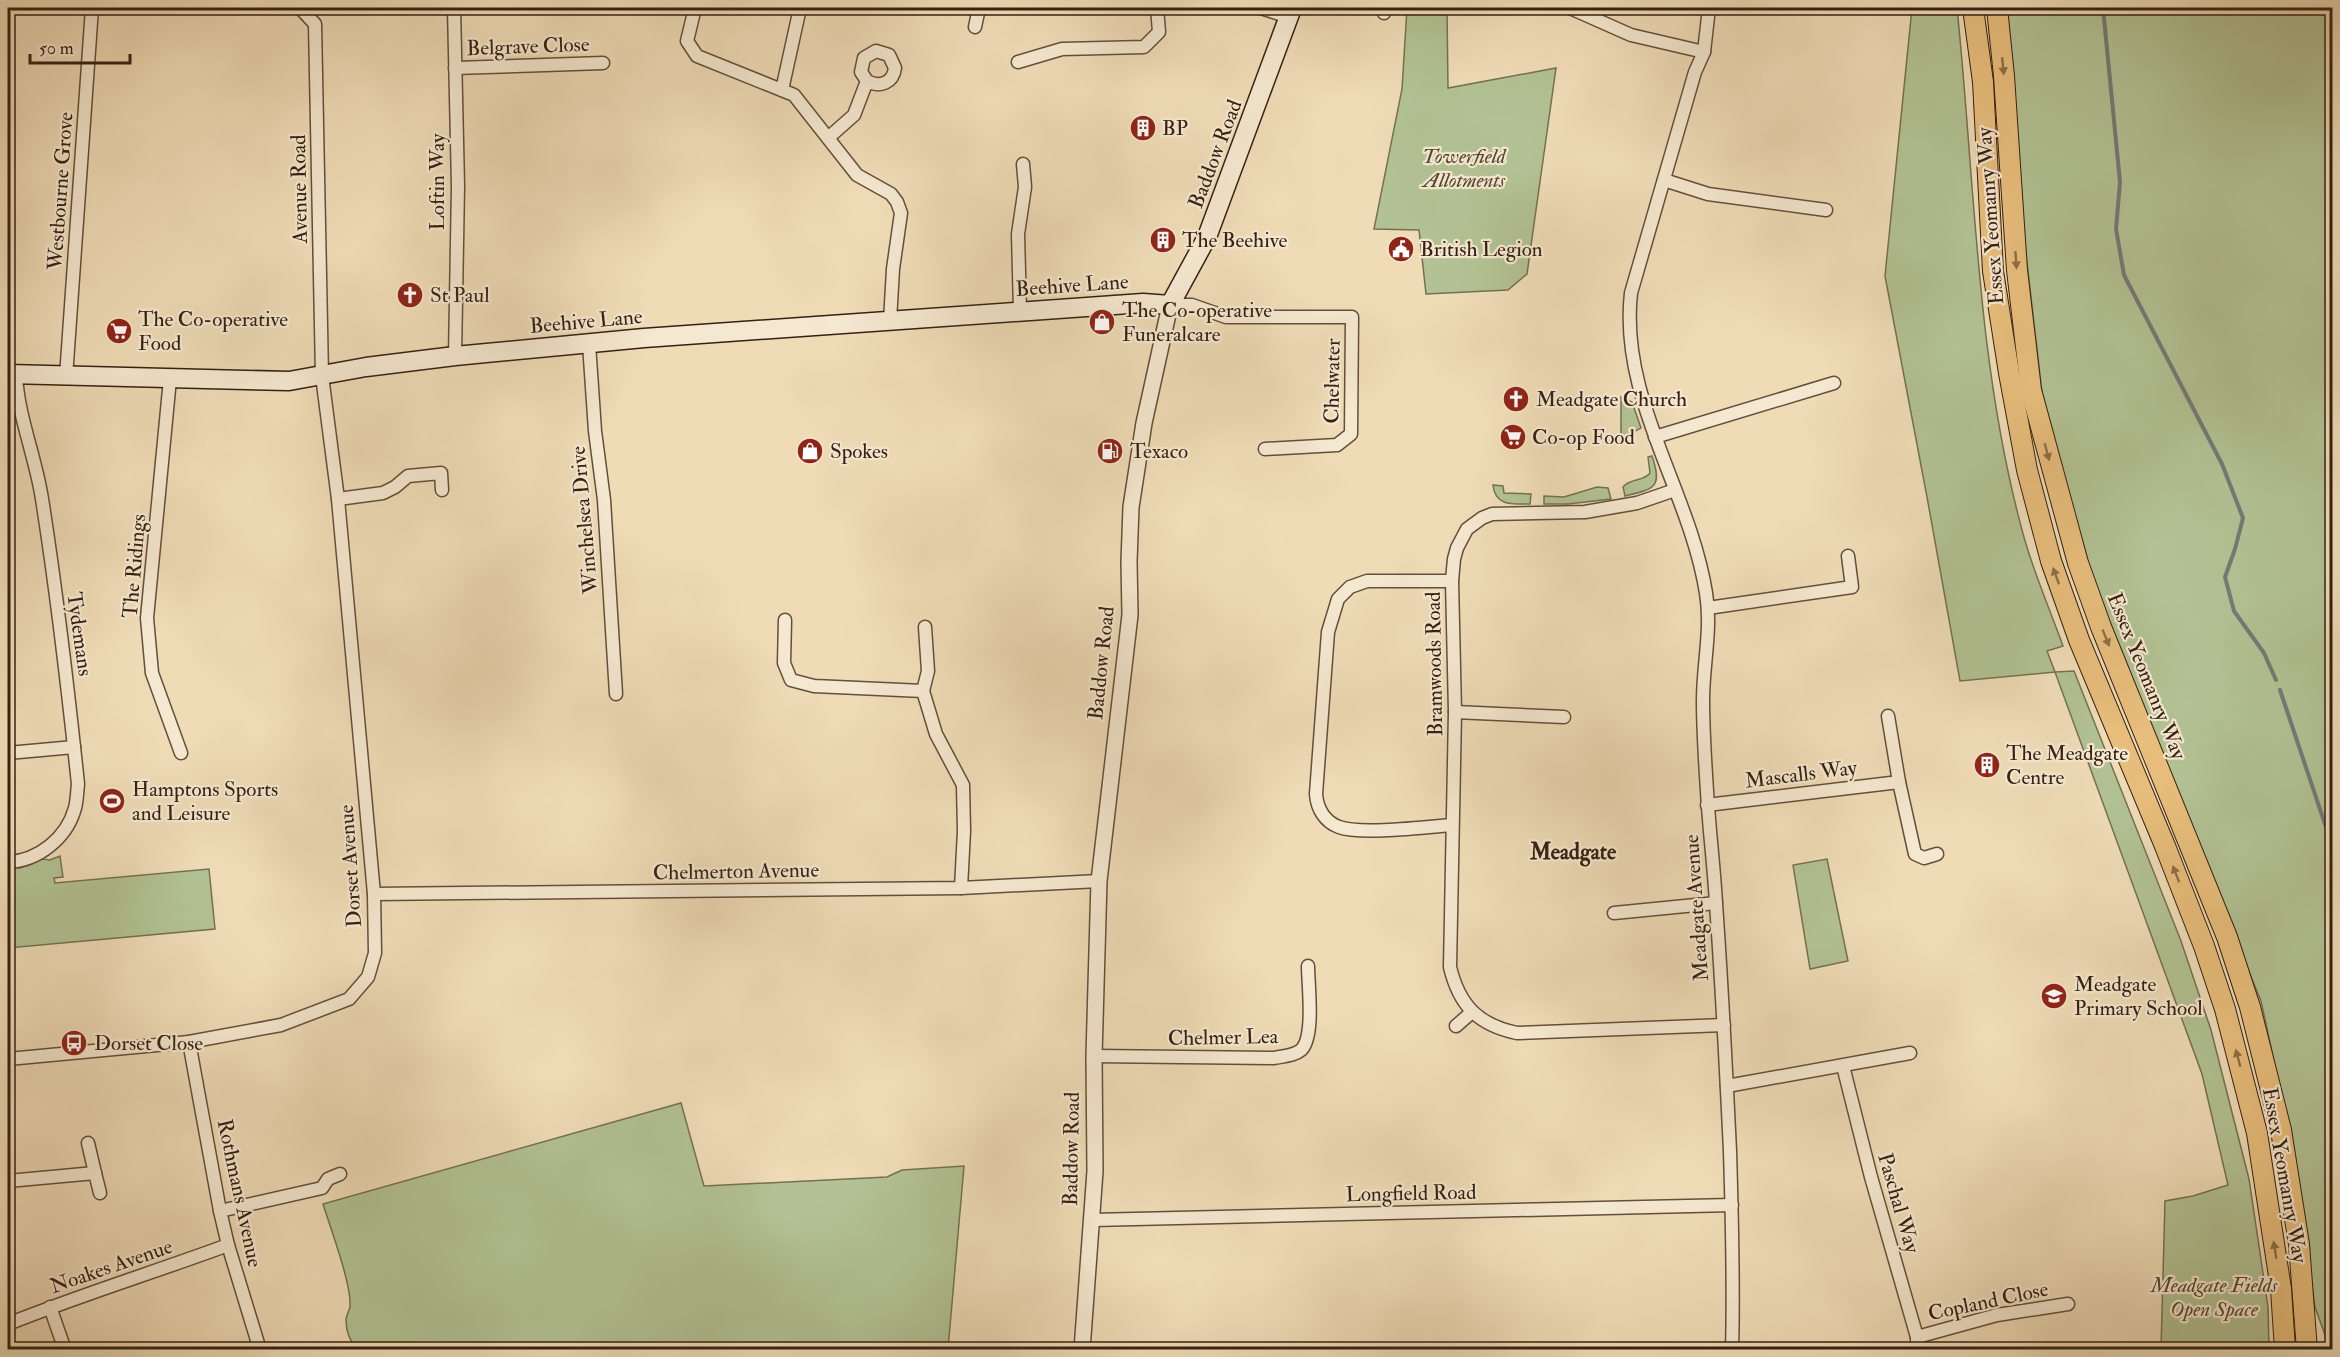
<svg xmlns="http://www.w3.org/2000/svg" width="2340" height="1357" font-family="'IM FELL Double Pica',serif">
<rect width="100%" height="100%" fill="#efdcb7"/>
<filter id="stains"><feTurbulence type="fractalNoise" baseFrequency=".00333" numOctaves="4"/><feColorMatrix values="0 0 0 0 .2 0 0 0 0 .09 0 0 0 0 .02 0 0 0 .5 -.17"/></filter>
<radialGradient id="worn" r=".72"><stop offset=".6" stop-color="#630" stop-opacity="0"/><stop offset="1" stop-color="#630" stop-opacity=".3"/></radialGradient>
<g fill="#b2c294" stroke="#747153" stroke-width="1.5">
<path d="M1407 8H1447L1448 88 1556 68 1527 274 1508 290 1426 294 1419 230 1374 229 1402 89Z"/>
<path d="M1912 8H1957C1975 181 1976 360 2022 530 2032 569 2049 607 2063 646L2047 651 2055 672 2074 671 2181 941 2211 1030 2249 1179 2268 1307 2269 1349H2161L2165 1201 2193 1196 2228 1185 2202 1074 2055 672 1960 681 1927 497 1885 276Z"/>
<path d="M2007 8H2332V1349H2330L2315 1307 2292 1144 2261 1001 2103 619 2043 401 2021 211Z"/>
<path d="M1621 397 1632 402 1641 428 1626 436H1621Z"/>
<path d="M1652 456C1663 488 1654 489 1625 496L1623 487C1630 478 1643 482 1650 473L1648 457Z"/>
<path d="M1493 485 1503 486 1504 493 1531 494 1530 504C1514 504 1495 507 1493 485Z"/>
<path d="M1597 487 1608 488 1611 499 1568 504H1544V496L1564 497Z"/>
<path d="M60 856 63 877 54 878 55 883 209 869 215 929 8 948V868H20L42 859 50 860Z"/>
<path d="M1827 859 1848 961 1810 969 1793 865Z"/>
<path d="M681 1103 704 1186 887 1177 902 1170 964 1166 948 1349 358 1350C350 1342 346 1331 346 1320 346 1316 349 1311 350 1307 352 1285 330 1227 323 1204Z"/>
</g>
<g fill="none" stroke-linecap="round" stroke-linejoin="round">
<g stroke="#757b77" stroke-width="4">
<path d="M2103 8 2120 182 2116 229 2124 275 2222 464 2243 518 2235 549 2225 577 2234 611 2264 653 2276 680"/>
<path d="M2280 690 2332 845"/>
</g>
<defs>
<g id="minor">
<path d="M454 8 458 186 455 356"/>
<path d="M695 8 687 41 697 56 794 95 857 175 891 194 897 202 901 213 893 269 890 321"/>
<path d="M1261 8 1289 17"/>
<path d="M1384 8V13"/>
<path d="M1570 8 1631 35 1704 52"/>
<path d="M1709 8 1704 52 1695 72 1631 293C1619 399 1690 491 1706 593 1712 629 1703 664 1703 700 1703 730 1705 761 1707 791 1709 829 1714 866 1716 904 1722 986 1726 1068 1730 1151 1732 1217 1734 1283 1732 1350"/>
<path d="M975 27 979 8"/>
<path d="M1018 62 1062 49 1144 47 1159 32 1157 8"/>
<path d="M455 68 603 63"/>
<path d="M782 90 800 8"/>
<path d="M828 138 854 115 867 81C880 88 893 83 895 68L889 55 876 51 864 58 861 72 867 81"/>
<path d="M1664 180 1708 194 1826 210"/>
<path d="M1170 305H1192L1226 317H1352L1351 434 1337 445 1265 449"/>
<path d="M1020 311 1018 234 1025 187 1023 164"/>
<path d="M589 344 595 431 604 500 616 694"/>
<path d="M66 377 92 8"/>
<path d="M170 379 147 618 152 673 181 753"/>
<path d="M1655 437 1834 383"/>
<path d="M1675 490 1637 503 1585 512 1492 514 1482 518 1467 529 1457 548 1454 559 1452 581 1455 712 1450 967C1459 1005 1478 1025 1517 1033L1724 1025"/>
<path d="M338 499 383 493 395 487 408 476 441 473 442 490"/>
<path d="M1452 581H1367L1350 587 1338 599 1328 632 1316 794C1317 809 1325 822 1339 827 1360 835 1427 827 1452 825"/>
<path d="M1708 608 1852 587 1848 556"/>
<path d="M785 620 784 663 791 680 814 686 923 691"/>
<path d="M925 627 928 671 923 691 936 734 963 785 964 831 961 888"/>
<path d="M1455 712 1564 717"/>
<path d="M8 753 74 747"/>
<path d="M1899 782 1915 854 1924 858 1937 854"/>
<path d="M1707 805 1899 782 1888 716"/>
<path d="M8 862C38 861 67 838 75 808 77 801 77 792 78 784 68 689 57 594 42 499 36 458 18 417 16 375"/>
<path d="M374 894 961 888 1099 881"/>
<path d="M1614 913 1716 903"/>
<path d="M1456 1026 1472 1012"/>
<path d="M189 1042 220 1211 228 1245 260 1350"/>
<path d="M1094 1056 1274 1058C1283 1056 1294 1056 1301 1050 1315 1037 1308 985 1308 966"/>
<path d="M8 1059 189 1042 281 1025 349 999 368 977 375 953 374 894 338 499 322 376 315 24 300 8"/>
<path d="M1843 1066 1871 1177 1917 1337V1350"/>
<path d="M1727 1086 1910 1053"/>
<path d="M88 1143 95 1173"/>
<path d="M8 1181 95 1173 100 1193"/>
<path d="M220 1211 322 1188 328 1179 340 1174"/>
<path d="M1092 1220 1732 1205"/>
<path d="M50 1307 65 1350"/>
<path d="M8 1324C80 1295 155 1272 228 1245"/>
<path d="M1917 1337 1997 1315 2068 1304"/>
</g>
<path id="tertiary" d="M1082 1350 1095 1171 1094 1056 1099 881 1130 615 1129 562 1131 507 1144 423 1170 305"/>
<path id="secondary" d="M8 374 289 381 366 367 455 356 644 338 1143 303 1170 305 1207 237 1292 8"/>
<g id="primary">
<path d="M1973 8 1983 82 1993 271 2009 373 2027 470 2051 561 2079 640 2165 846 2204 946 2225 1009 2257 1133 2281 1289 2285 1350"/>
<path d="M1997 8 2004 76 2017 270 2031 390 2078 563 2101 627 2227 937 2250 1007 2281 1130 2299 1244 2307 1350"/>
</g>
</defs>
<use href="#minor" stroke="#644f3b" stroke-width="15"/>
<use href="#tertiary" stroke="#644f3b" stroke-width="18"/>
<use href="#secondary" stroke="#352012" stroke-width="21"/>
<use href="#primary" stroke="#352012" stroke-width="22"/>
<use href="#minor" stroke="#f5e8d0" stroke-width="12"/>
<use href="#tertiary" stroke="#f5e8d0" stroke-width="15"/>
<use href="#secondary" stroke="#f5e8d0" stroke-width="18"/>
<use href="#primary" stroke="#e8be7c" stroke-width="20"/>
</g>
<defs><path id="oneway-solid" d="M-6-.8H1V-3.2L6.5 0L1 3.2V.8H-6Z" transform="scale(1.5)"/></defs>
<g fill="#8e6f47">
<use href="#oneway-solid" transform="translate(2003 66) rotate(84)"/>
<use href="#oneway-solid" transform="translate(2016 260) rotate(86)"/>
<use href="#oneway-solid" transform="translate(2047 452) rotate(75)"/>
<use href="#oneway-solid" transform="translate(2056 576) rotate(-110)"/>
<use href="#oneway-solid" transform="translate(2106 638) rotate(68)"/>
<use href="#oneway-solid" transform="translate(2176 874) rotate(-111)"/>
<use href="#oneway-solid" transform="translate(2238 1058) rotate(-105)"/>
<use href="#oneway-solid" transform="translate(2275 1250) rotate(-99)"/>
</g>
<defs>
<symbol id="building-disc" viewBox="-11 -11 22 22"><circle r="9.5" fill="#8f2418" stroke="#f5e8d0"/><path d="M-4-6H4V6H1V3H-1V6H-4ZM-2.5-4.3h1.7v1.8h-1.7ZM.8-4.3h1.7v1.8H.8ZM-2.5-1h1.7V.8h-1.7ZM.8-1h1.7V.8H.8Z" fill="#fff"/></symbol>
<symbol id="civic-disc" viewBox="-11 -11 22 22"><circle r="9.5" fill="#8f2418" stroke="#f5e8d0"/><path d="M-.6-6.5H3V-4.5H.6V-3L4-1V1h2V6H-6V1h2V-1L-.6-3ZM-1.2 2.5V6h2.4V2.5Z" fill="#fff"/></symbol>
<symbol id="church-disc" viewBox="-11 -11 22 22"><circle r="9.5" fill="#8f2418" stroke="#f5e8d0"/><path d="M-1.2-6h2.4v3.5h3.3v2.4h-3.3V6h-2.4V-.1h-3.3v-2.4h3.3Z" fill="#fff"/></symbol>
<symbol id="shop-disc" viewBox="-11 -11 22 22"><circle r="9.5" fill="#8f2418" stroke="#f5e8d0"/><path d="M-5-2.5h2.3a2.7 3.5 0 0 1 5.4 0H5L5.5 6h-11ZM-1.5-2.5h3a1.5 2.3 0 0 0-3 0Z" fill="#fff"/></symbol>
<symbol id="supermarket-disc" viewBox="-11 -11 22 22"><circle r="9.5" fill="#8f2418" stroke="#f5e8d0"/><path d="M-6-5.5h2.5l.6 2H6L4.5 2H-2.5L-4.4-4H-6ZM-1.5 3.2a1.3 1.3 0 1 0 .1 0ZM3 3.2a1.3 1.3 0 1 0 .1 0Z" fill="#fff"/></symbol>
<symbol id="fuel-disc" viewBox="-11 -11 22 22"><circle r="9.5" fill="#8f2418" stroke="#f5e8d0"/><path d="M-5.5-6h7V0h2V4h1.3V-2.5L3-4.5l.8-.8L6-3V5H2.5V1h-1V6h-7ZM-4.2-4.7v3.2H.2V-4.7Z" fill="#fff"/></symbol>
<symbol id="stadium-disc" viewBox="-11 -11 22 22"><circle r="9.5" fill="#8f2418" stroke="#f5e8d0"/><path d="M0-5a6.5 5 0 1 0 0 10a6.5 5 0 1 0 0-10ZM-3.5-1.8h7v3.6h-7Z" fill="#fff"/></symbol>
<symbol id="school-disc" viewBox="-11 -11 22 22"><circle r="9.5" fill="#8f2418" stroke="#f5e8d0"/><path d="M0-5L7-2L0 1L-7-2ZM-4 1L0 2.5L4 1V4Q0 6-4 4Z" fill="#fff"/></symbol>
<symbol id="bus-disc" viewBox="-11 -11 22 22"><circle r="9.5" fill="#8f2418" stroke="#f5e8d0"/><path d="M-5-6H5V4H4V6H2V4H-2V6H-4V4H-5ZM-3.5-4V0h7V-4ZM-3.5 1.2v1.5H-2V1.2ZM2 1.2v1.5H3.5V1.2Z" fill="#fff"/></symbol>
</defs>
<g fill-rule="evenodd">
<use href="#building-disc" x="1128" y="113" width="30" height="30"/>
<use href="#building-disc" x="1148" y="225" width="30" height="30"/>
<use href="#civic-disc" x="1386" y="234" width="30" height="30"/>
<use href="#church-disc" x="395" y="280" width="30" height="30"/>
<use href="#shop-disc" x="1087" y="307" width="30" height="30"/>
<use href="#supermarket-disc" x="104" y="316" width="30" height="30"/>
<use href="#church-disc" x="1501" y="384" width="30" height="30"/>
<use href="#supermarket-disc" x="1498" y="422" width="30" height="30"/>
<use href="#shop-disc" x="795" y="436" width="30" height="30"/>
<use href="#fuel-disc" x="1095" y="436" width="30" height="30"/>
<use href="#building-disc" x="1972" y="750" width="30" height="30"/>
<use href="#stadium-disc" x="97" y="786" width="30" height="30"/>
<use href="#school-disc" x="2039" y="981" width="30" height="30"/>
<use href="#bus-disc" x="59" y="1028" width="30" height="30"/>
</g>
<g text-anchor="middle" stroke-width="4.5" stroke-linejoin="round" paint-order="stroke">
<g font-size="21" fill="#352012" stroke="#f5e8d0">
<text transform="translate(528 46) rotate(-2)" y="7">Belgrave Close</text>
<text transform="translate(1215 154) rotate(-69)" y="7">Baddow Road</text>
<text transform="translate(437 182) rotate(-90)" y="7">Loftin Way</text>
<text transform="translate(299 189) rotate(-91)" y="7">Avenue Road</text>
<text transform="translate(60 191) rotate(-86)" y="7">Westbourne Grove</text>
<text transform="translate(1990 216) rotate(-94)" y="7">Essex Yeomanry Way</text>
<text transform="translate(1072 285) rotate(-4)" y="7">Beehive Lane</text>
<text transform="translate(586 321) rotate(-5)" y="7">Beehive Lane</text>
<text transform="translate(1332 381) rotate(-89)" y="7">Chelwater</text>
<text transform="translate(584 520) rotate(-95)" y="7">Winchelsea Drive</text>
<text transform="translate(134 566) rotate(-85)" y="7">The Ridings</text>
<text transform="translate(80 634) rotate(82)" y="7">Tydemans</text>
<text transform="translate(1101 663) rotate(-84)" y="7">Baddow Road</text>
<text transform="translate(1434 664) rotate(-91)" y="7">Bramwoods Road</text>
<text transform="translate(2147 676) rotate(68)" y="7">Essex Yeomanry Way</text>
<text transform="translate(1801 774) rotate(-7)" y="7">Mascalls Way</text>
<text transform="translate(350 866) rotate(-94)" y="7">Dorset Avenue</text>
<text transform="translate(736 871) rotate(-1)" y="7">Chelmerton Avenue</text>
<text transform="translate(1696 908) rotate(-94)" y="7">Meadgate Avenue</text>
<text transform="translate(1223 1037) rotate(-1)" y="7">Chelmer Lea</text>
<text transform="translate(1071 1149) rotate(-89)" y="7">Baddow Road</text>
<text transform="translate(2285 1175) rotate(80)" y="7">Essex Yeomanry Way</text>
<text transform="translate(240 1193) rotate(78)" y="7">Rothmans Avenue</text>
<text transform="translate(1411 1193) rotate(-1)" y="7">Longfield Road</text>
<text transform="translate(1899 1203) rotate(74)" y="7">Paschal Way</text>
<text transform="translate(111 1266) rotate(-19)" y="7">Noakes Avenue</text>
<text transform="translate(1988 1301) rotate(-12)" y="7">Copland Close</text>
</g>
<g font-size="21" fill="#352012" stroke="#f5e8d0" text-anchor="start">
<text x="1162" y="135">BP</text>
<text x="1182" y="247">The Beehive</text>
<text x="1420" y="256">British Legion</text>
<text x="430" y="302">St Paul</text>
<text x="1122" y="317">The Co-operative<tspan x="1122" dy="24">Funeralcare</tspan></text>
<text x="138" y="326">The Co-operative<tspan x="138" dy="24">Food</tspan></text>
<text x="1536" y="406">Meadgate Church</text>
<text x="1532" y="444">Co-op Food</text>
<text x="830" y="458">Spokes</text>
<text x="1130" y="458">Texaco</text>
<text x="2006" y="760">The Meadgate<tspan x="2006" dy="24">Centre</tspan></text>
<text x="132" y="796">Hamptons Sports<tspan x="132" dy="24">and Leisure</tspan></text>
<text x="2074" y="991">Meadgate<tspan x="2074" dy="24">Primary School</tspan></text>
<text x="94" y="1050">Dorset Close</text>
</g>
<g font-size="21" font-style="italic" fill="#544832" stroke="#f5e8d0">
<text x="1464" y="163">Towerfield<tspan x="1464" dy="24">Allotments</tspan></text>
<text x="2214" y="1292">Meadgate Fields<tspan x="2214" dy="24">Open Space</tspan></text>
</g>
<g font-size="22" font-weight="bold" fill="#352012" stroke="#f5e8d0">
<text x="1573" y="859">Meadgate</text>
</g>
</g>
<rect width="2340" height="1357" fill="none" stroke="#efdcb7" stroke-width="30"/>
<rect x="9" y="9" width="2322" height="1339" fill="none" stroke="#352012" stroke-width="3"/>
<rect x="15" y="15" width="2310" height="1327" fill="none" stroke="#352012" stroke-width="1.5"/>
<path d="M30 54v9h100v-9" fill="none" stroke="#352012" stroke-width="3"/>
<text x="39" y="54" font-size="18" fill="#352012" stroke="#f5e8d0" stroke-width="4.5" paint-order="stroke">50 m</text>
<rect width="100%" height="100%" filter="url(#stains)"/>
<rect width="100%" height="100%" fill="url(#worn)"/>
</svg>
